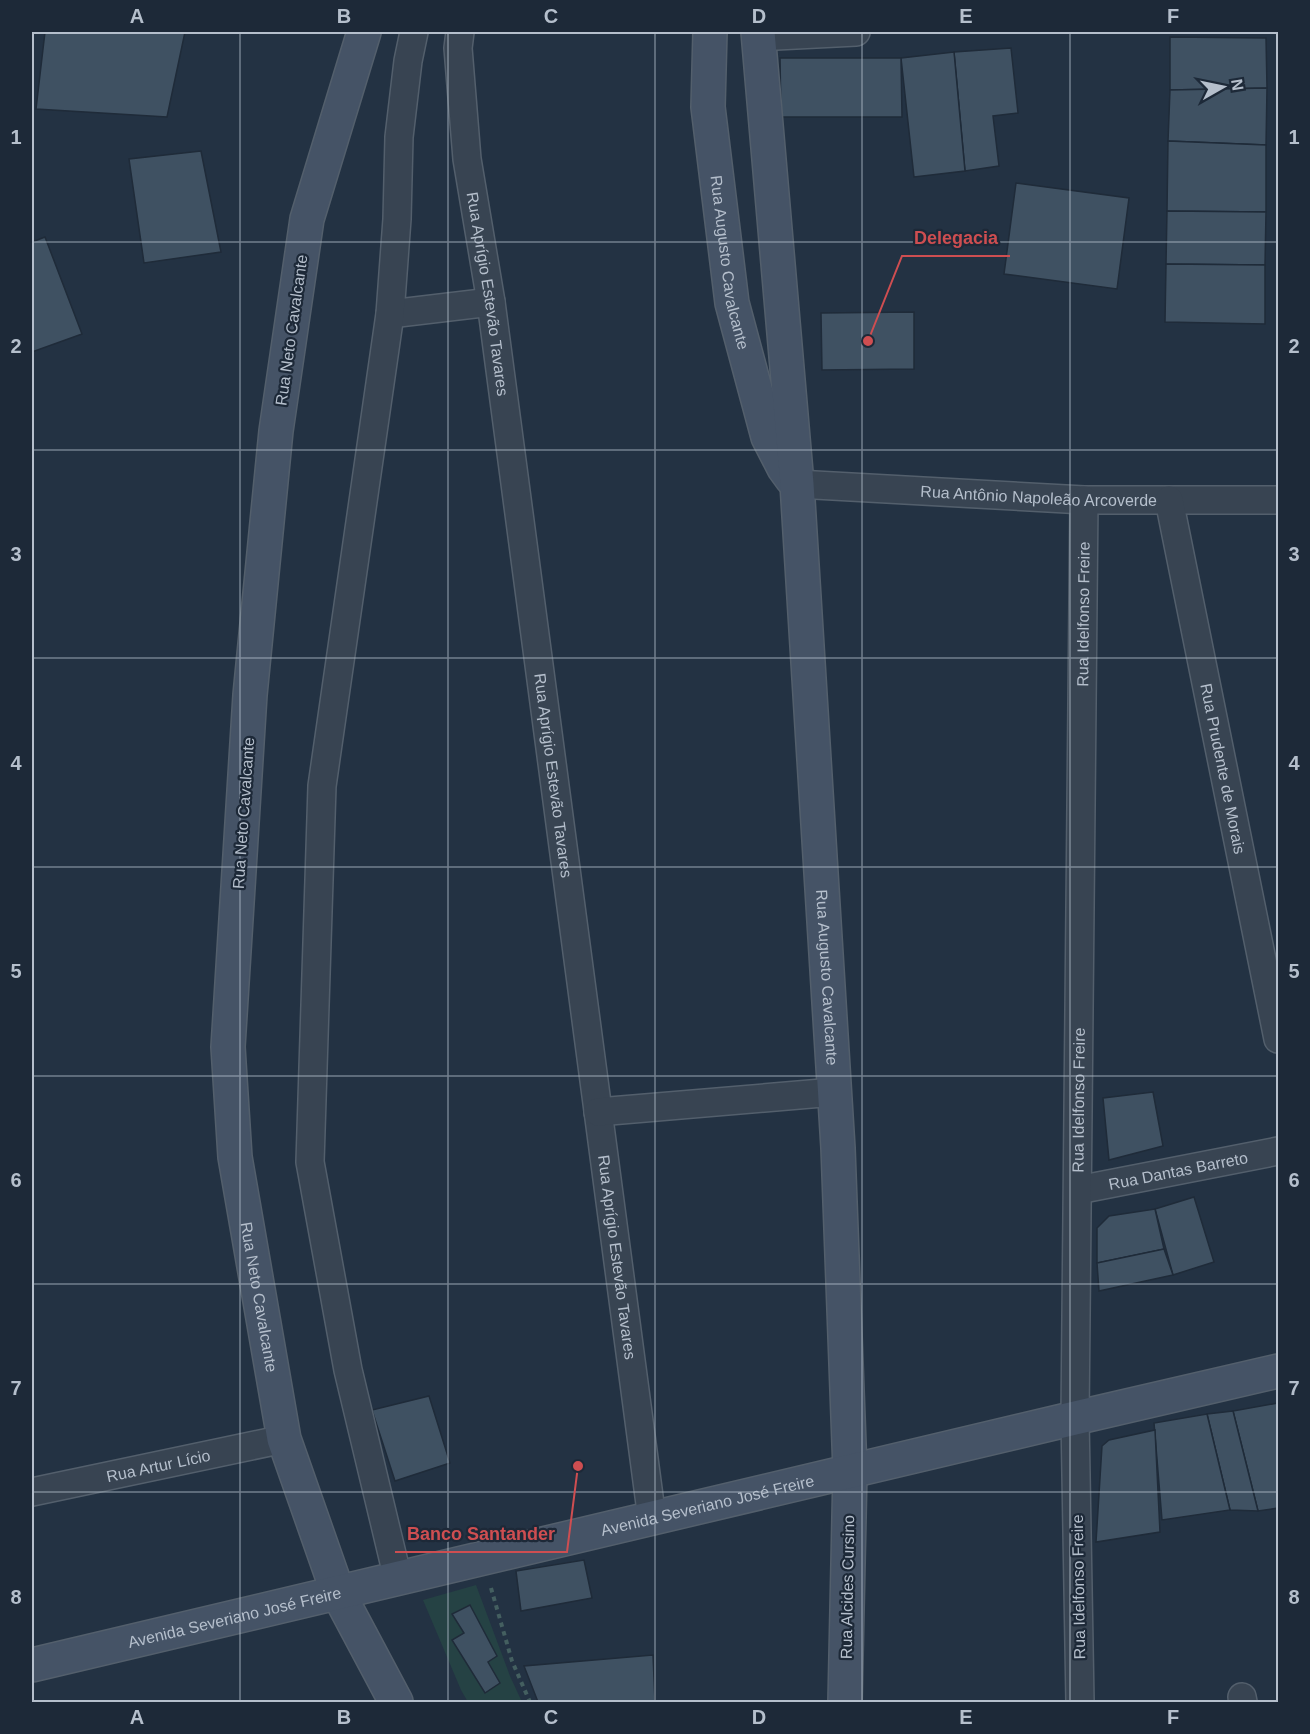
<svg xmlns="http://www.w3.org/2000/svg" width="1310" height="1734" font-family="Arial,sans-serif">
<rect width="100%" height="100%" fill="#233243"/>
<path fill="#254244" d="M476 1585 510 1676 522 1702H468L461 1690 423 1600Z"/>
<g fill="#3f5162" stroke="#1f2b39" stroke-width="1.5">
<path d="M45 32H185L167 117 36 109Z"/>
<path d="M1170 37 1266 38 1267 88 1170 90Z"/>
<path d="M1011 48 1018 113 993 116 999 166 965 171 954 52Z"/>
<path d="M954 52 965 171 914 177 901 58Z"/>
<path d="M780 58H901L902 117H781Z"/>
<path d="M1267 88 1266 145 1168 141 1170 90Z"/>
<path d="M1168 141 1266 145V212L1167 211Z"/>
<path d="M201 151 221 252 144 263 129 159Z"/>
<path d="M1016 183 1129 198 1117 289 1004 274Z"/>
<path d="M1167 211 1266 212 1265 265 1166 264Z"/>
<path d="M45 237 82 334 32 352V242Z"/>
<path d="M1166 264 1265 265V324L1165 322Z"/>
<path d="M914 312V369L822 370 821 313Z"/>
<path d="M1153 1092 1163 1146 1109 1160 1103 1098Z"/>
<path d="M1194 1197 1214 1262 1173 1275 1155 1209Z"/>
<path d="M1155 1209 1164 1249 1097 1263V1228L1109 1216Z"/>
<path d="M1164 1249 1173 1275 1099 1291 1097 1263Z"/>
<path d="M429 1396 450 1463 395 1481 372 1410Z"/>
<path d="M1278 1403V1508L1258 1511 1233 1411Z"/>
<path d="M1233 1411 1258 1511 1230 1510 1207 1414Z"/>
<path d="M1207 1414 1230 1510 1162 1520 1154 1423Z"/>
<path d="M1155 1430 1160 1532 1096 1542 1102 1446 1109 1440Z"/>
<path d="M584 1560 592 1598 521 1611 516 1571Z"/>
<path d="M470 1605 497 1656 488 1662 500 1683 485 1693 452 1640 464 1633 452 1614Z"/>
<path d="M653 1655 655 1702H538L524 1666Z"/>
</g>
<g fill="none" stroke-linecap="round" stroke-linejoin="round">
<defs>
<g id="street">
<path id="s1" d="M460 32 458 48 467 159 491 302 652 1519"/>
<path d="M758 37 856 32"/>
<path d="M390 314 491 302"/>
<path id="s2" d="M797 484 1084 500H1278"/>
<path id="s3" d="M1169 500 1278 1039"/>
<path d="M598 1112 834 1092"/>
<path id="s4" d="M1078 1190 1278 1151"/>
<path id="s5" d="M32 1492 284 1439"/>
<path d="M398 1579 348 1370 310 1162 322 786 390 314 397 219 399 137 408 61 414 32"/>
<path d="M1242 1697 1243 1702"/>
<path id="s6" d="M1080 1702 1075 1418 1084 500"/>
</g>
<g id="secondary">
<path id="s7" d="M364 32 307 219 276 431 250 695 228 1047 235 1157 284 1439 338 1593 396 1702"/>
<path id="s8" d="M710 32 708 107 732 303 768 437 784 468 792 479"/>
<path id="s9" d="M758 32 797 484 838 1148 850 1471 845 1702"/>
<path id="s10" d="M32 1665 1075 1418 1278 1371"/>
</g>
</defs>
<use href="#street" stroke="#535f6c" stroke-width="30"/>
<use href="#secondary" stroke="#535f6c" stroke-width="36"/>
<path stroke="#445f60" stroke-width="4" stroke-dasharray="4.5 4.5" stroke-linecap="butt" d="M491 1588 512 1661 530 1702"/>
<use href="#street" stroke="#384452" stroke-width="27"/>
<use href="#secondary" stroke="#455366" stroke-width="33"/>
</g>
<path fill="none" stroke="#b5bfcc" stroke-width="1.5" stroke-opacity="0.55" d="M240 32V1702M448 32V1702M655 32V1702M862 32V1702M1070 32V1702M32 242H1278M32 450H1278M32 658H1278M32 867H1278M32 1076H1278M32 1284H1278M32 1492H1278"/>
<g text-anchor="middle" stroke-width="4.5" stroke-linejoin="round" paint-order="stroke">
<g font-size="16" fill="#b5bfcc" stroke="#1d2938">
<text dy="6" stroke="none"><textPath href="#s8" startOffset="232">Rua Augusto Cavalcante</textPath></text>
<text dy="6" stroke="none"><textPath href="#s1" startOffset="264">Rua Aprígio Estevão Tavares</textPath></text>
<text transform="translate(291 330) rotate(-82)" y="6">Rua Neto Cavalcante</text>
<text dy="6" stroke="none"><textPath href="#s2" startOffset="242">Rua Antônio Napoleão Arcoverde</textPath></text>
<text dy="6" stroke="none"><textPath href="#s6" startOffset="1088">Rua Idelfonso Freire</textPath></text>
<text dy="6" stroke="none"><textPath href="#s3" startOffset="274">Rua Prudente de Morais</textPath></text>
<text dy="6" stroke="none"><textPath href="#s1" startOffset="750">Rua Aprígio Estevão Tavares</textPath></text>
<text transform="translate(243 813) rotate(-86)" y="6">Rua Neto Cavalcante</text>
<text dy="6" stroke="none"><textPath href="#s9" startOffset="948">Rua Augusto Cavalcante</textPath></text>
<text dy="6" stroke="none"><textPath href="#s6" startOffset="602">Rua Idelfonso Freire</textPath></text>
<text dy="6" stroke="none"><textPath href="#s4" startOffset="102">Rua Dantas Barreto</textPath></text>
<text dy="6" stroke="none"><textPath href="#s1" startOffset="1236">Rua Aprígio Estevão Tavares</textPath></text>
<text dy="6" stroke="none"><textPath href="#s7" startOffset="1280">Rua Neto Cavalcante</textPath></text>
<text dy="6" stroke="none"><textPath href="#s5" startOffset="129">Rua Artur Lício</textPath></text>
<text dy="6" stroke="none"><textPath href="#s10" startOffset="694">Avenida Severiano José Freire</textPath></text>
<text transform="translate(847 1587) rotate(-89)" y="6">Rua Alcides Cursino</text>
<text transform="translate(1078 1587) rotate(-91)" y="6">Rua Idelfonso Freire</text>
<text dy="6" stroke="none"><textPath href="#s10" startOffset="208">Avenida Severiano José Freire</textPath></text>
</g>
</g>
<path fill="none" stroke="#ce4e51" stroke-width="2" d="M868 341L902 256H1010M578 1466L567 1552H395"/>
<g fill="#ce4e51" stroke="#1d2938" stroke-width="2">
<circle cx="868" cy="341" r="6"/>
<circle cx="578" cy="1466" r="6"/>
</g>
<g font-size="18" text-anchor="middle" font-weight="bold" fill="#ce4e51" stroke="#1d2938" stroke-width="4.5" stroke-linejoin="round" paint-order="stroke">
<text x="956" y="244">Delegacia</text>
<text x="481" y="1540">Banco Santander</text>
</g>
<rect width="1310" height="1734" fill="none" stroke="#1d2938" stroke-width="66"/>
<g transform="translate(1223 87) rotate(81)" stroke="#1d2938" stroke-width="4.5" paint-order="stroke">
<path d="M0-4.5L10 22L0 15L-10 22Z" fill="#b5bfcc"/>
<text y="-9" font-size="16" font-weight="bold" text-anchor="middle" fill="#b5bfcc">N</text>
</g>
<rect x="33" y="33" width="1244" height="1668" fill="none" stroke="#b5bfcc" stroke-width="2"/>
<g font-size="20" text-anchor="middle" font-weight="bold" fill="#b5bfcc">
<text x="137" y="23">A</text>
<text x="344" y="23">B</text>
<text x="551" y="23">C</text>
<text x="759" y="23">D</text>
<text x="966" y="23">E</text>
<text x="1173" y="23">F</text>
<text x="16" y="144">1</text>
<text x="1294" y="144">1</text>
<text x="16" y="353">2</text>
<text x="1294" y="353">2</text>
<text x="16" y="561">3</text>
<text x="1294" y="561">3</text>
<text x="16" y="770">4</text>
<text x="1294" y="770">4</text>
<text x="16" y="978">5</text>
<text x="1294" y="978">5</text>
<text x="16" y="1187">6</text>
<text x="1294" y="1187">6</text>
<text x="16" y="1395">7</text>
<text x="1294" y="1395">7</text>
<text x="16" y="1604">8</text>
<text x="1294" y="1604">8</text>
<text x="137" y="1724">A</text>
<text x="344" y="1724">B</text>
<text x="551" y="1724">C</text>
<text x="759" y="1724">D</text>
<text x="966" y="1724">E</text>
<text x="1173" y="1724">F</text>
</g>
</svg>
